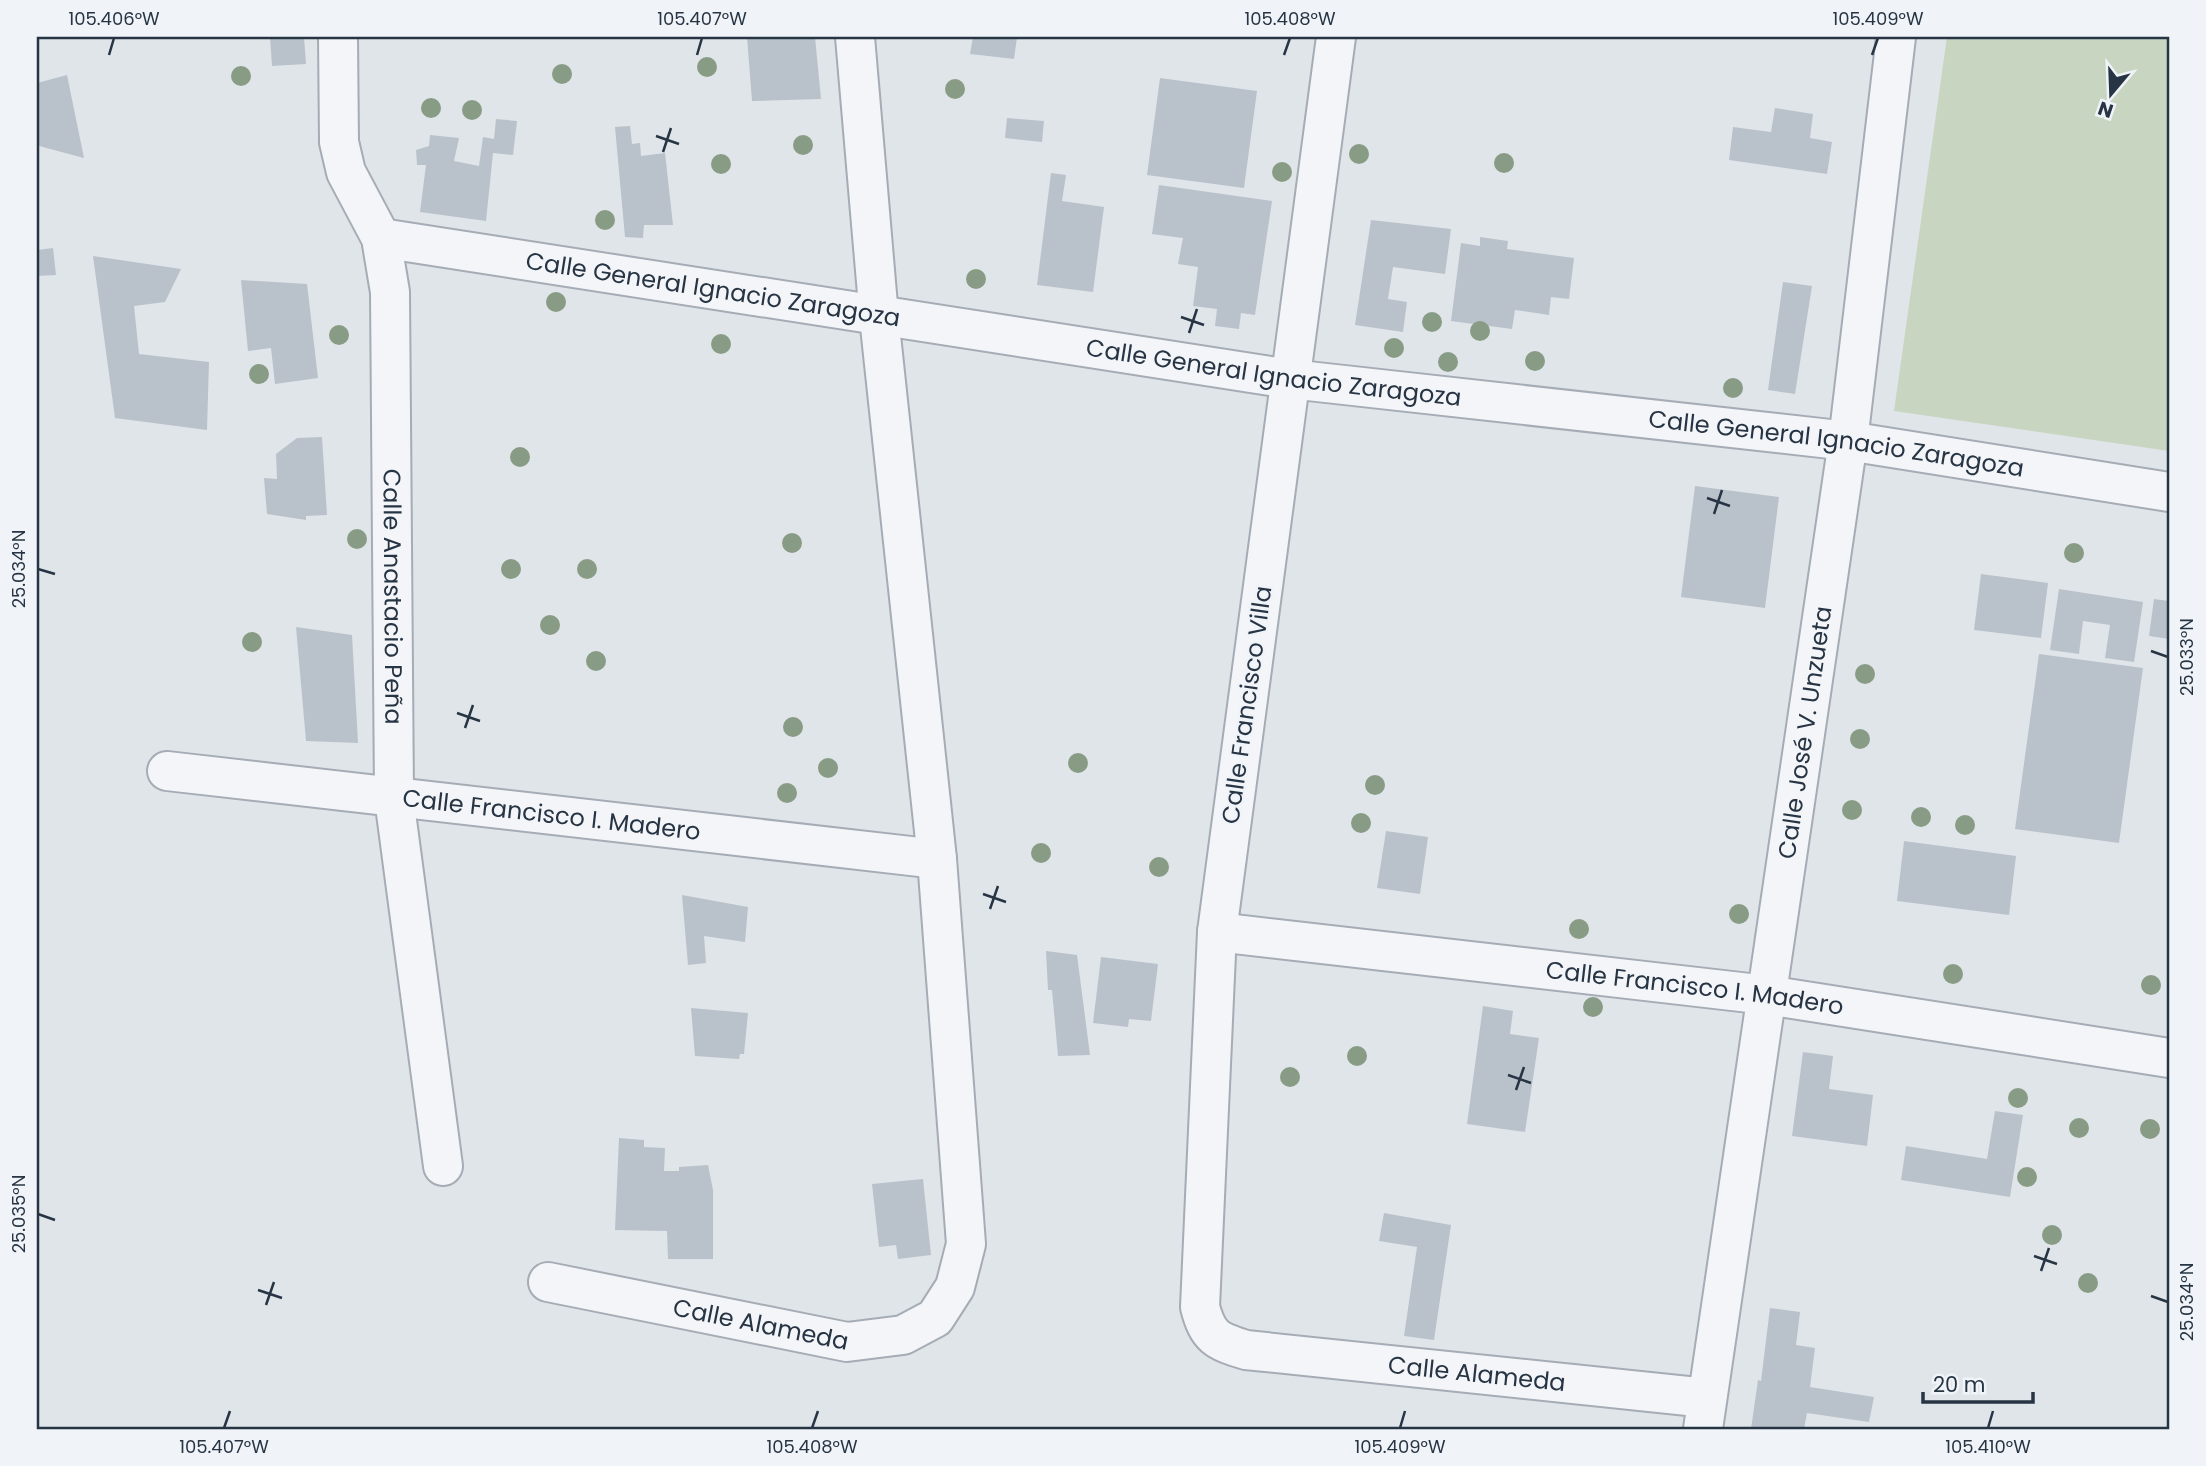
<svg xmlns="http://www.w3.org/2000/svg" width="2206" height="1466" font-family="Poppins,sans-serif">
<rect width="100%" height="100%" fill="#e0e5ea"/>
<path fill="#c8d5c0" d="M1947 37H2169V451L1894 411Z"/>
<g fill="#b9c2cb">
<path d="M270 37H304L306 64 272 66Z"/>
<path d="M747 37H815L821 99 752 101Z"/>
<path d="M973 37H1017L1014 59 970 54Z"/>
<path d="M67 75 84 158 39 146 37 137V83Z"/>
<path d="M1160 78 1257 91 1244 188 1147 175Z"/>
<path d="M1775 108 1813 114 1810 138 1832 142 1827 174 1729 160 1733 127 1771 132Z"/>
<path d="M1007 118 1044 121 1042 142 1005 138Z"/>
<path d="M496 119 517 121 513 155 493 153 486 221 420 212 426 165H417L416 150 429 146 430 135 459 138 454 161 479 166 483 137 494 139Z"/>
<path d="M630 126 632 144 640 143 641 156 665 153 673 225H644L643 238 625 237 615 127Z"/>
<path d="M1051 173 1066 175 1062 201 1104 207 1093 292 1037 285Z"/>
<path d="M1159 185 1272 201 1255 315 1241 313 1239 329 1215 326 1217 309 1193 306 1198 267 1178 264 1183 238 1152 234Z"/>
<path d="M1371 220 1451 229 1445 274 1393 267 1388 299 1407 302 1403 332 1355 325Z"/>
<path d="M1480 237 1508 241 1507 249 1574 258 1569 299 1551 297 1549 315 1515 310 1512 329 1451 321 1461 243 1480 246Z"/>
<path d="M53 248 56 275 37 276V250Z"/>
<path d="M93 256 181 269 165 302 134 306 139 354 209 362 207 430 115 418Z"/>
<path d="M241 280 307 284 318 378 275 384 271 348 248 351Z"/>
<path d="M1783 282 1812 286 1795 394 1768 390Z"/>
<path d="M322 437 327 515 306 516V520L267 514 264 478 277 479 276 454 297 438Z"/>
<path d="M1695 486 1779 497 1765 608 1681 597Z"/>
<path d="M1981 574 2048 583 2041 638 1974 630Z"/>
<path d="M2059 589 2143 602 2134 662 2105 658 2110 625 2083 621 2079 654 2050 650Z"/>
<path d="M2154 599 2169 601V639L2149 636Z"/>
<path d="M296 627 352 635 358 743 306 741Z"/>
<path d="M2039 654 2143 668 2119 843 2015 829Z"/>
<path d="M1386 831 1428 837 1420 894 1377 888Z"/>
<path d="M1904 841 2016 856 2009 915 1897 901Z"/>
<path d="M682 895 748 907 745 942 704 936 706 963 688 965Z"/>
<path d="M1046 951 1077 955 1090 1055 1058 1056 1052 990H1048Z"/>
<path d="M1101 957 1158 964 1151 1021 1129 1019 1128 1027 1093 1023Z"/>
<path d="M1483 1006 1513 1011 1510 1034 1539 1038 1525 1132 1467 1124Z"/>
<path d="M691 1008 748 1013 744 1054H740L739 1059 695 1056Z"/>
<path d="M1803 1052 1833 1056 1829 1089 1873 1095 1867 1146 1792 1136Z"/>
<path d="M1995 1111 2023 1115 2010 1197 1901 1180 1906 1146 1987 1159Z"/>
<path d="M619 1138 644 1140V1147L665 1148 664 1171H679V1167L708 1165 713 1190V1259H668L667 1231 615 1230Z"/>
<path d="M923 1179 931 1255 898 1259 896 1245 879 1247 872 1184Z"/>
<path d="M1384 1213 1451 1225 1434 1340 1404 1336 1417 1247 1379 1241Z"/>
<path d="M1770 1308 1800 1312 1796 1345 1815 1348 1810 1387 1874 1397 1869 1422 1807 1413 1804 1429H1751L1758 1380 1761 1381Z"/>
</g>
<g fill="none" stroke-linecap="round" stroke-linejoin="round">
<defs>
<g id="minor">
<path id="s1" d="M338 37 339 142 346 172 381 238 390 292 394 798 443 1166"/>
<path id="s2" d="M1336 37 1217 932 1200 1307C1208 1337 1216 1341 1246 1350L1707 1398"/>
<path id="s3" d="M381 238 1290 379 1848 441 2169 492"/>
<path id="s4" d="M167 771 937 859"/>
<path id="s5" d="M1217 932 1767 995 2169 1058"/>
<path id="s6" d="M548 1282 847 1342 903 1335 935 1318 955 1287 966 1244 937 859 879 317 855 37"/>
<path id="s7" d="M1703 1429 1848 441 1896 37"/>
</g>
</defs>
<use href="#minor" stroke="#a5acb5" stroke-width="42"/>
<use href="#minor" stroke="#f3f5f8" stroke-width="38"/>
</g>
<g fill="#889c85">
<circle cx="707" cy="67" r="10"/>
<circle cx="562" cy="74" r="10"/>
<circle cx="241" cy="76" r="10"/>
<circle cx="955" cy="89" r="10"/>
<circle cx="431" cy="108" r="10"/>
<circle cx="472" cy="110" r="10"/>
<circle cx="803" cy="145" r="10"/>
<circle cx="1359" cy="154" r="10"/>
<circle cx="1504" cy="163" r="10"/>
<circle cx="721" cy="164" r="10"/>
<circle cx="1282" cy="172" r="10"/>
<circle cx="605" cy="220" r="10"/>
<circle cx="976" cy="279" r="10"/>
<circle cx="556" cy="302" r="10"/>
<circle cx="1432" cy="322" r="10"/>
<circle cx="1480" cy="331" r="10"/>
<circle cx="339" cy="335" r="10"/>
<circle cx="721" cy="344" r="10"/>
<circle cx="1394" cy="348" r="10"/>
<circle cx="1535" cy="361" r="10"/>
<circle cx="1448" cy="362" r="10"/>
<circle cx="259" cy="374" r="10"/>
<circle cx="1733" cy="388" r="10"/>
<circle cx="520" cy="457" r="10"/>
<circle cx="357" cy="539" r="10"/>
<circle cx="792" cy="543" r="10"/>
<circle cx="2074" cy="553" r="10"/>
<circle cx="511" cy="569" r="10"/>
<circle cx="587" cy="569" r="10"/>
<circle cx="550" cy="625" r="10"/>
<circle cx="252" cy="642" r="10"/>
<circle cx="596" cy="661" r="10"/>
<circle cx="1865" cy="674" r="10"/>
<circle cx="793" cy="727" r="10"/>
<circle cx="1860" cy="739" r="10"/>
<circle cx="1078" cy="763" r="10"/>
<circle cx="828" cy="768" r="10"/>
<circle cx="1375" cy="785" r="10"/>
<circle cx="787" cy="793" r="10"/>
<circle cx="1852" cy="810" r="10"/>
<circle cx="1921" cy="817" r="10"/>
<circle cx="1361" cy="823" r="10"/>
<circle cx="1965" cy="825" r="10"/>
<circle cx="1041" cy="853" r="10"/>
<circle cx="1159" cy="867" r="10"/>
<circle cx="1739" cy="914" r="10"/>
<circle cx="1579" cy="929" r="10"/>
<circle cx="1953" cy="974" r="10"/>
<circle cx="2151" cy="985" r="10"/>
<circle cx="1593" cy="1007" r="10"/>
<circle cx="1357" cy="1056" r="10"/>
<circle cx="1290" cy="1077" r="10"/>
<circle cx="2018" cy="1098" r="10"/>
<circle cx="2079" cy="1128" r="10"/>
<circle cx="2150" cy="1129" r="10"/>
<circle cx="2027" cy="1177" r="10"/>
<circle cx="2052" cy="1235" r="10"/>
<circle cx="2088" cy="1283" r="10"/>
</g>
<path fill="none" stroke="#273444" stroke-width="2.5" d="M109 55 114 38M697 55 702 38M1284 55 1290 38M1872 55 1878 38M656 136 679 144M663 152 671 128M1181 317 1204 325M1189 333 1197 309M1707 498 1730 506M1714 514 1722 490M38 569 55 574M2151 651 2168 657M457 713 480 721M465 728 473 705M983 894 1006 902M990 909 998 886M1508 1075 1531 1083M1516 1090 1524 1067M38 1214 55 1220M2034 1256 2057 1264M2041 1271 2049 1248M258 1290 282 1298M2151 1296 2168 1302M266 1305 274 1282M224 1428 230 1411M812 1428 818 1411M1400 1428 1405 1411M1988 1428 1993 1411"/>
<g text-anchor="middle" stroke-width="5" stroke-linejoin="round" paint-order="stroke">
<g font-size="24" fill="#273444" stroke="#f0f4f8">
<text dy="8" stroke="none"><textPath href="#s3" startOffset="336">Calle General Ignacio Zaragoza</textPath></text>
<text dy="8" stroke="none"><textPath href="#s3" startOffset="903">Calle General Ignacio Zaragoza</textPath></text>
<text dy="8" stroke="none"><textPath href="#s3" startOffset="1470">Calle General Ignacio Zaragoza</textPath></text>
<text dy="8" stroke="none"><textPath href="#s1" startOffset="570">Calle Anastacio Peña</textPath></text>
<text transform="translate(1247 705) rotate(-82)" y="8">Calle Francisco Villa</text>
<text dy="8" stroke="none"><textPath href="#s7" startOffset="704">Calle José V. Unzueta</textPath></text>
<text dy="8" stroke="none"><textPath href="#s4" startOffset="387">Calle Francisco I. Madero</textPath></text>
<text dy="8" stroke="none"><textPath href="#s5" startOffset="481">Calle Francisco I. Madero</textPath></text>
<text dy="8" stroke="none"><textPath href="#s6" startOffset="217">Calle Alameda</textPath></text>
<text dy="8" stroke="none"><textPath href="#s2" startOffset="1578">Calle Alameda</textPath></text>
</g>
</g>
<rect width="2206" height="1466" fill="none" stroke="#f0f4f8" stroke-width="77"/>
<g transform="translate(2111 94) rotate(199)" stroke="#f0f4f8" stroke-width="5" paint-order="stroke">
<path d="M0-5L12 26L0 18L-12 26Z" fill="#273444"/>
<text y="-10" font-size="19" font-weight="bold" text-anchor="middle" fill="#273444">N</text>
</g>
<path d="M1923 1392v10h110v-10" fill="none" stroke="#273444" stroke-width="3.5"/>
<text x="1933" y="1392" font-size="21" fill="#273444" stroke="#f0f4f8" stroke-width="5" paint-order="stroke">20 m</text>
<rect x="38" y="38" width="2130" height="1390" fill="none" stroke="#273444" stroke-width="2.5"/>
<g font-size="18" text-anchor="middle" fill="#273444">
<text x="114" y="25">105.406°W</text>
<text x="702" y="25">105.407°W</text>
<text x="1290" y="25">105.408°W</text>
<text x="1878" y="25">105.409°W</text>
<text transform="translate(19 569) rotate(-90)" y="6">25.034°N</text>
<text transform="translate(2187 657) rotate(-90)" y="6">25.033°N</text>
<text transform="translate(19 1214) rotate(-90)" y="6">25.035°N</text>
<text transform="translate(2187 1302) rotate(-90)" y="6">25.034°N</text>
<text x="224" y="1453">105.407°W</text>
<text x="812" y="1453">105.408°W</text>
<text x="1400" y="1453">105.409°W</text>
<text x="1988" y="1453">105.410°W</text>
</g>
</svg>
